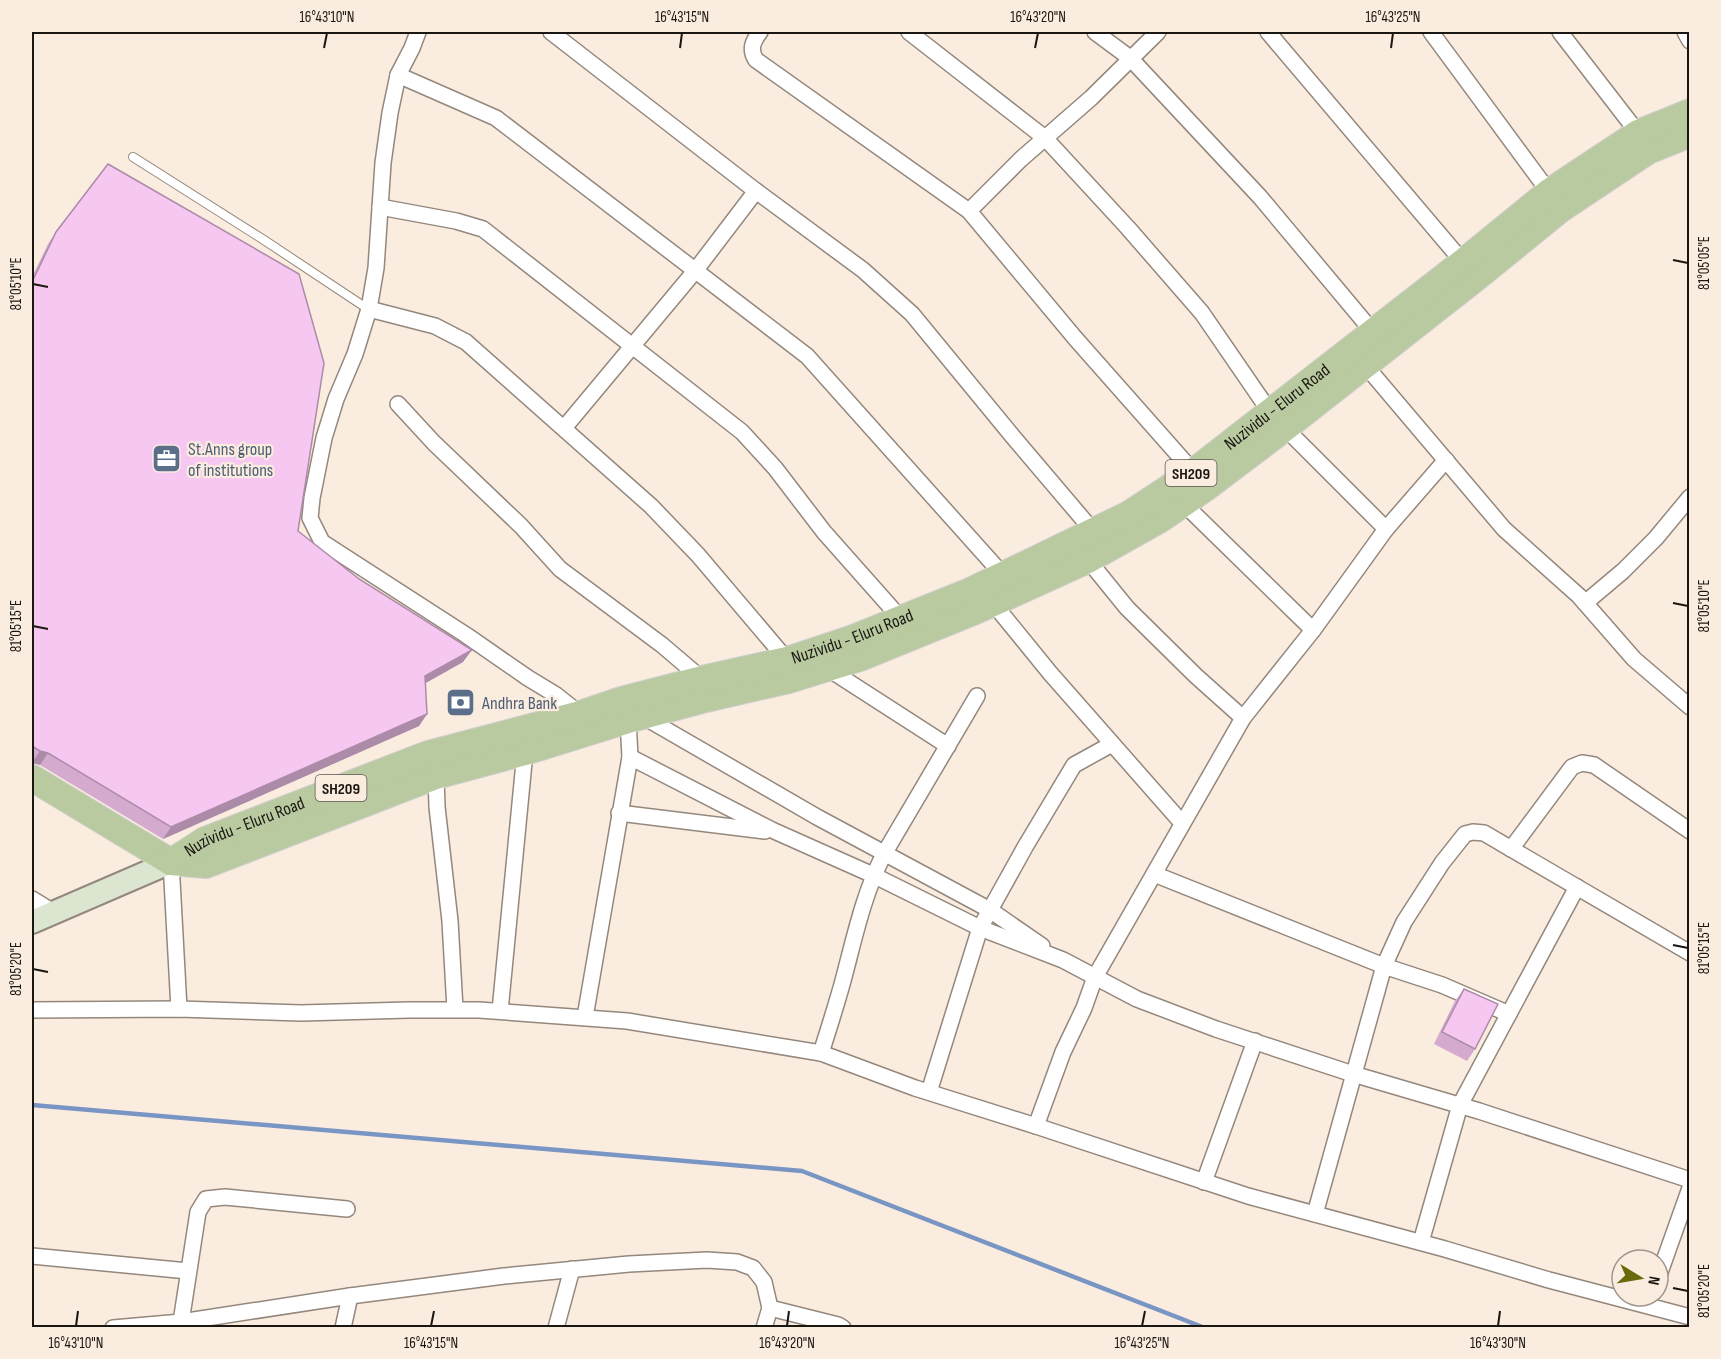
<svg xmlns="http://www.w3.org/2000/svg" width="1721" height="1359" font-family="'Sofia Sans Condensed',sans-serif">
<rect width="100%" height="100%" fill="#faecdf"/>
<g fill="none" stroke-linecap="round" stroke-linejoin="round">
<path stroke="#7895c3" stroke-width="4.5" d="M32 1105 802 1171 1205 1328"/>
<defs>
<path id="lane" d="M133 157 264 240 368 309"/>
<g id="street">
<path d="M418 32 412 48 398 75 390 113 383 163 376 268 369 309 355 354 336 399 324 438 312 498 310 518 322 542 466 635 528 678 556 695 580 714 581 718"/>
<path d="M551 32 756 191 863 270 912 314 1014 438 1093 531"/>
<path d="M760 32C753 41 749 49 756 60L969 211 1075 338 1197 476"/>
<path d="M909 32 1045 138 1128 228 1202 313 1270 412"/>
<path d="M1095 32 1130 58 1260 197 1373 332"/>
<path d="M1268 32 1468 268"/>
<path d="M1431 32 1549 192"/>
<path d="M1560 32 1638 133"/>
<path d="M1685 32 1690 41"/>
<path d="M398 75 496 118 807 356 1003 575"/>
<path d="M380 207 456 221 483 229 742 432 775 468 824 532 902 620"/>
<path d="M969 211 1021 159 1091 98 1158 32"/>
<path d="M369 309 435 326 466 342 651 506 698 555 787 660"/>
<path d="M1365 365 1504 529 1579 596 1634 659 1690 707"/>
<path d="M398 404 434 443 521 526 560 569 662 645 702 679"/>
<path d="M564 428 695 271 756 191"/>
<path d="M1285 428 1386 529"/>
<path d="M1184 504 1313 630"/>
<path d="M1088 560 1127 608 1196 676 1243 718"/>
<path d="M993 603 1050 673 1182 823"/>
<path d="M1585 603 1623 571 1656 538 1690 497"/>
<path d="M827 668 948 746"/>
<path d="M644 717 817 817 990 910 1042 946"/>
<path d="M630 757 772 830 873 875 980 928 1063 960 1137 999 1216 1029 1353 1074 1479 1111 1690 1180"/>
<path d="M436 776 437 807 450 921 455 1009"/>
<path d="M619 813 765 831"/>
<path d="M1511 849 1572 767 1582 763 1594 765 1690 831"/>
<path d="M171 862 179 1009"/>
<path d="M1154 874 1384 966 1442 985 1509 1014"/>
<path d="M32 899 53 912"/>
<path d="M32 1010 179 1009 301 1013 409 1010H479L627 1021 821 1053 915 1088 1036 1126 1248 1196 1445 1249 1549 1280 1690 1317"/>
<path d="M500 1011 525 752"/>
<path d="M585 1017 630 757 628 720 626 714"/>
<path d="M821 1053C829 1028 837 1003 844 977 855 935 864 893 884 854L977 696"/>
<path d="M929 1092 980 928 1025 847 1074 765 1112 744"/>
<path d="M1036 1126 1063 1052 1084 1008 1095 977 1243 718 1313 630 1386 529 1446 460"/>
<path d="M1204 1182 1255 1041"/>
<path d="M1315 1214 1384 966 1404 922 1442 863 1465 834 1473 832 1484 833 1690 953"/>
<path d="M1421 1242 1460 1105 1577 887"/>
<path d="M32 1256 188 1271"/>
<path d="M1658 1278 1690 1188"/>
<path d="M770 1308 838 1325 843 1328"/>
<path d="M181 1322 198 1212 206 1199 225 1197 347 1209"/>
<path d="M113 1328 181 1322 350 1296 504 1276 629 1264 707 1260 737 1262 753 1268 764 1282 770 1308 764 1328"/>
<path d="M343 1328 350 1296"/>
<path d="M556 1328 572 1269"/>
</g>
<path id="secondary" d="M32 922 171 862"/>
<g id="primary">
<path d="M32 778 171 862 206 865 436 776 525 752 628 720 706 699 789 680 860 658 978 610 1088 560 1161 519 1207 487 1285 428 1476 278 1561 209 1648 151 1690 134"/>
<path id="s1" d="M171 862 205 840 428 754 580 714 621 700 702 679 787 660 853 638 970 591 1129 514 1193 472 1463 262 1549 192 1638 133 1690 112"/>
</g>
</defs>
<use href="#lane" stroke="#94877c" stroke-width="10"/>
<use href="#street" stroke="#94877c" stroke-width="18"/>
<use href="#secondary" stroke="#94877c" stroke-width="26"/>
<use href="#primary" stroke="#d1d0cf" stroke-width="28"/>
<use href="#lane" stroke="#fff" stroke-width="8"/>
<use href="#street" stroke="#fff" stroke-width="15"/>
<use href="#secondary" stroke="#dce5cf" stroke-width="22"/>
<use href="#primary" stroke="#b9caa0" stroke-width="26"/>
</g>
<g fill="#d4abcf">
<path d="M56 232 298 531 463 662 425 683 427 714 419 726 163 839 40 765 32 763V277L48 244Z"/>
<path d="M1464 989 1475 1049 1467 1061 1434 1044 1455 1001Z"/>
</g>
<g fill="#ac8ba9">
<path d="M472 650 463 662 417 688 425 676Z"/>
<path d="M427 714 419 726 163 839 171 827Z"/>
<path d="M40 751 48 753 40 765 32 763Z"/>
</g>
<g fill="#f6c7f1" stroke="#ac8ba9" stroke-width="1.5">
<path d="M108 164 299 274 324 363 298 531 359 579 472 650 425 676 427 714 171 827 48 753 40 751 32 746V282L56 232Z"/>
<path d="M1464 989 1498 1004 1475 1049 1442 1032Z"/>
</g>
<path fill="none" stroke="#1a1611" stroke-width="2" d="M324 48 327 33M680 48 682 33M1035 48 1038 33M1391 48 1393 33M1673 260 1688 263M33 284 48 287M1673 603 1688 606M33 626 48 629M1673 945 1688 948M33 969 48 972M1673 1288 1688 1291M76 1326 78 1311M431 1326 434 1311M787 1326 789 1311M1142 1326 1145 1311M1498 1326 1500 1311"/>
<defs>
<symbol id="office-square" viewBox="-11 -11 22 22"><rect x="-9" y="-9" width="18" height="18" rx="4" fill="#5c6f8a" stroke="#faecdf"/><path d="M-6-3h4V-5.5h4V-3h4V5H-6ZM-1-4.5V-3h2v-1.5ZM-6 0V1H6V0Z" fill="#fff"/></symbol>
<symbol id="bank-square" viewBox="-11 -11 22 22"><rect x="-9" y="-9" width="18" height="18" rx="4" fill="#5c6f8a" stroke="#faecdf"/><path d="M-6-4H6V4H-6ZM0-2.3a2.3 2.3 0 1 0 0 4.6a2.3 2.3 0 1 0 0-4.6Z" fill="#fff"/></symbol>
</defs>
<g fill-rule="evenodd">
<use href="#office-square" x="150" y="442" width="33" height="33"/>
<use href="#bank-square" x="444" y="686" width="33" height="33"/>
</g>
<g text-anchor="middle" stroke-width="4.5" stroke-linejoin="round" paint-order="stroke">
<g fill="#faecdf" stroke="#5d564f" stroke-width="1.5">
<rect x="1165.5" y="460" width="51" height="26" rx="4.5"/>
<rect x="315.5" y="775" width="51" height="26" rx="4.5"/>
</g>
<g font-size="16" font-weight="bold" fill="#1a1611">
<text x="1191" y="479">SH209</text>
<text x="341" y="794">SH209</text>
</g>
<g font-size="18" fill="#1a1611" stroke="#faecdf">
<text dy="6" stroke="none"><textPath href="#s1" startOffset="1206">Nuzividu - Eluru Road</textPath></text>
<text dy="6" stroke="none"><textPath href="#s1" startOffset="720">Nuzividu - Eluru Road</textPath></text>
<text dy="6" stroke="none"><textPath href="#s1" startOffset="82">Nuzividu - Eluru Road</textPath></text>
</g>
<g font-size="18" fill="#4e5e75" stroke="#faecdf" text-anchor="start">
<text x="188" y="455">St.Anns group<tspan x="188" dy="21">of institutions</tspan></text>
<text x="482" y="709">Andhra Bank</text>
</g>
</g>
<rect width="1721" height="1359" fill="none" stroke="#faecdf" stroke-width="66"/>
<g transform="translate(1640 1278) rotate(101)"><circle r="28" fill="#faecdf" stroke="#a0968d" stroke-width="1.5"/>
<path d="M0-4.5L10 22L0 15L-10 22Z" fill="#686a0b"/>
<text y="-9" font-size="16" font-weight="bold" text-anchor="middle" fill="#1a1611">N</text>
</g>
<rect x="33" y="33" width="1655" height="1293" fill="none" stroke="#1a1611" stroke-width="2"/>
<g font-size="15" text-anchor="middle" fill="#1a1611">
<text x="327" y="22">16°43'10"N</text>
<text x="682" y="22">16°43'15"N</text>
<text x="1038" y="22">16°43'20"N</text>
<text x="1393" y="22">16°43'25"N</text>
<text transform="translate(1704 263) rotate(-90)" y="5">81°05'05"E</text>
<text transform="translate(16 284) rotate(-90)" y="5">81°05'10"E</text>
<text transform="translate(1704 606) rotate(-90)" y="5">81°05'10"E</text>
<text transform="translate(16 626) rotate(-90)" y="5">81°05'15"E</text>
<text transform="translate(1704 948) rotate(-90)" y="5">81°05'15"E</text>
<text transform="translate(16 969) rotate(-90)" y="5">81°05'20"E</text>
<text transform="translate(1704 1291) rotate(-90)" y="5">81°05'20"E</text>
<text x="76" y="1348">16°43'10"N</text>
<text x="431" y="1348">16°43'15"N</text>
<text x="787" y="1348">16°43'20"N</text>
<text x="1142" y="1348">16°43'25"N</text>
<text x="1498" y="1348">16°43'30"N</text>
</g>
</svg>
